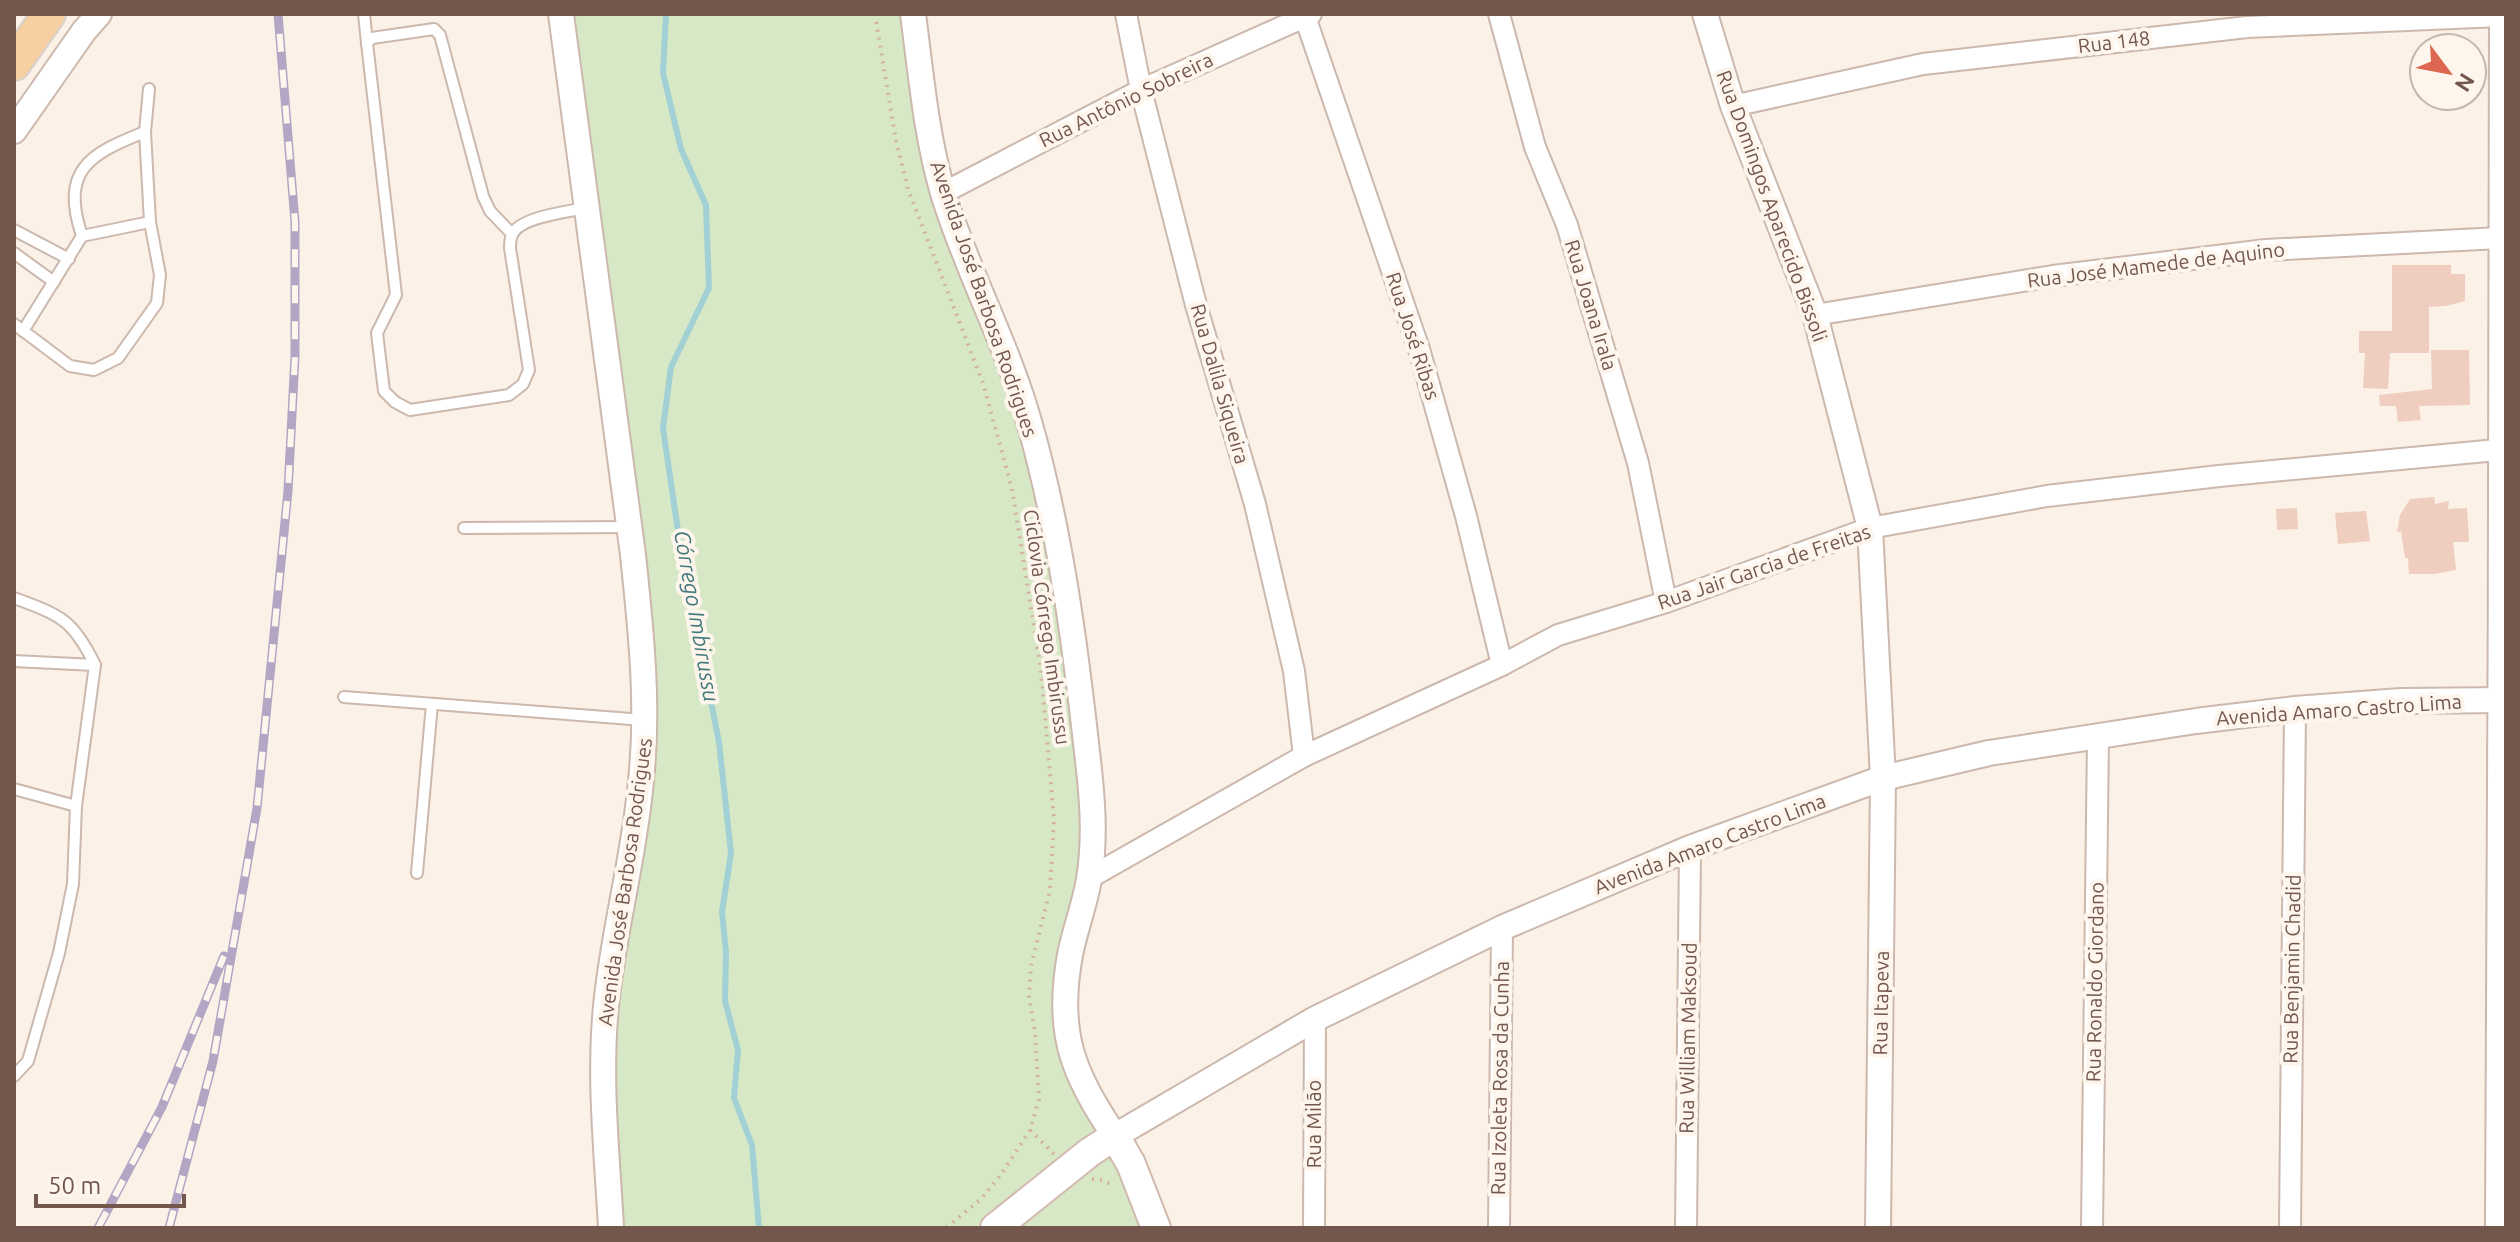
<svg xmlns="http://www.w3.org/2000/svg" width="2520" height="1242" font-family="Ubuntu,sans-serif">
<rect width="100%" height="100%" fill="#fbf1e6"/>
<g fill="#d6e8c5">
<path d="M559 14H911L924 117 996 331 1068 618 1085 866 1061 977 1105 1126 975 1228H607L600 1118 642 709Z"/>
<path d="M1116 1144 1153 1228H1006Z"/>
</g>
<g fill="none" stroke-linecap="round" stroke-linejoin="round">
<path stroke="#a2d1d5" stroke-width="6" d="M666 14 663 73 681 149 706 205 709 288 671 367 663 428 680 545 719 742 731 853 722 912 726 952 725 1001 738 1050 734 1098 752 1145 759 1228"/>
</g>
<g fill="#efcebf">
<path d="M2392 265H2451V274H2465V301L2446 306 2429 307V353H2390L2388 389 2363 388 2365 353H2359V331H2392Z"/>
<path d="M2431 350H2469L2470 405 2419 406 2421 420 2398 422 2396 406H2380L2379 395 2432 389Z"/>
<path d="M2434 497 2435 504 2449 501 2448 509 2467 508 2469 542H2453L2456 570 2434 574H2409L2408 558H2405L2401 531 2397 532 2400 515 2410 499Z"/>
<path d="M2297 508 2298 529 2277 530 2276 509Z"/>
<path d="M2366 511 2370 541 2338 544 2335 513Z"/>
</g>
<g fill="none" stroke-linecap="round" stroke-linejoin="round">
<defs>
<g id="service">
<path d="M364 14 367 43"/>
<path d="M14 230 69 259"/>
<path d="M512 234 490 211 483 196 440 35 434 29 372 38 367 43 396 295 377 333 384 391 395 402 410 410 509 395 523 384 529 370 510 248C510 244 510 239 512 235 519 217 567 212 585 208"/>
<path d="M82 236C60 170 89 154 145 132"/>
<path d="M14 253 54 282"/>
<path d="M14 324 70 366 94 370 118 358 157 303 160 275 150 222"/>
<path d="M23 331 82 236 150 222 145 132 149 89"/>
<path d="M464 528 629 527"/>
<path d="M14 598C60 615 73 619 95 665L14 661"/>
<path d="M344 697 644 720"/>
<path d="M14 789 76 806"/>
<path d="M417 873 432 704"/>
<path d="M14 1076 28 1061 59 953 73 884 76 806 95 665"/>
</g>
<g id="minor">
<path d="M1126 14 1141 90 1196 305 1255 504 1294 671 1304 756"/>
<path d="M1304 14 1419 349 1466 516 1502 665"/>
<path d="M1499 14 1535 147 1567 225 1638 463 1666 602"/>
<path d="M1733 106 1923 64 2247 27 2500 16"/>
<path d="M943 193 1141 90 1311 14"/>
<path d="M1815 315 2053 276 2266 250 2500 238"/>
<path d="M1089 878 1304 756 1502 665 1558 635 1666 602 1870 528 2047 496 2219 476 2497 450"/>
<path d="M1314 1228 1315 1019"/>
<path d="M1499 1228 1502 928"/>
<path d="M1686 1228 1690 848"/>
<path d="M2092 1228 2098 736"/>
<path d="M2290 1228 2295 709"/>
<path d="M2496 1228C2499 823 2499 419 2500 14"/>
</g>
<g id="tertiary">
<path d="M561 14 633 555C641 631 649 705 641 780 635 853 615 924 607 997 598 1074 607 1151 611 1228"/>
<path d="M913 14C921 74 926 135 943 193 967 272 1008 345 1030 425 1060 531 1075 643 1087 752 1092 793 1096 837 1089 879 1085 904 1075 929 1070 955 1056 1031 1072 1074 1115 1136L1315 1019 1502 928 1690 848 1883 778 1989 753 2196 721 2295 709 2401 701 2506 700"/>
<path d="M1705 14 1733 106 1815 315 1870 528 1883 778 1878 1228"/>
<path d="M14 131 84 31 99 14"/>
</g>
<path id="secondary" d="M995 1228 1090 1152 1115 1136 1131 1164 1156 1228"/>
<path id="primary" d="M14 64 49 14"/>
</defs>
<use href="#service" stroke="#ccb8ad" stroke-width="14"/>
<use href="#minor" stroke="#ccb8ad" stroke-width="24"/>
<use href="#tertiary" stroke="#ccb8ad" stroke-width="28"/>
<use href="#secondary" stroke="#d1baad" stroke-width="32"/>
<use href="#primary" stroke="#d8d0cd" stroke-width="36"/>
<g stroke="#d4b2a2" stroke-width="4" stroke-dasharray="2 6" stroke-linecap="butt">
<path d="M875 14 896 141 908 189 983 383 1012 489 1041 671 1054 819 1050 890 1031 966 1029 996 1035 1032 1039 1099 1030 1130 1000 1176 981 1199 946 1228"/>
<path d="M1030 1130 1054 1154"/>
<path d="M1092 1179 1102 1180 1114 1186"/>
</g>
<use href="#service" stroke="#fff" stroke-width="10"/>
<use href="#minor" stroke="#fff" stroke-width="20"/>
<use href="#tertiary" stroke="#fff" stroke-width="24"/>
<use href="#secondary" stroke="#fff" stroke-width="28"/>
<use href="#primary" stroke="#f6d0a2" stroke-width="32"/>
<defs>
<g id="rail">
<path d="M98 1228 162 1107 224 956"/>
<path d="M169 1228 213 1061 257 808 288 491 295 356V222L278 14"/>
</g>
</defs>
<use href="#rail" stroke="#b3a5c4" stroke-width="9"/>
<use href="#rail" stroke="#fef5ec" stroke-width="6" stroke-dasharray="18" stroke-linecap="butt"/>
</g>
<g text-anchor="middle" stroke-width="8" stroke-linejoin="round" paint-order="stroke">
<g font-size="20" fill="#73574c" stroke="#fef5ec">
<text transform="translate(2114 42) rotate(-7)" y="7">Rua 148</text>
<text transform="translate(1126 100) rotate(-26)" y="7">Rua Antônio Sobreira</text>
<text transform="translate(1772 206) rotate(70)" y="7">Rua Domingos Aparecido Bissoli</text>
<text transform="translate(2156 265) rotate(-7)" y="7">Rua José Mamede de Aquino</text>
<text transform="translate(984 299) rotate(71)" y="7">Avenida José Barbosa Rodrigues</text>
<text transform="translate(1591 305) rotate(73)" y="7">Rua Joana Irala</text>
<text transform="translate(1413 336) rotate(72)" y="7">Rua José Ribas</text>
<text transform="translate(1220 384) rotate(74)" y="7">Rua Dalila Siqueira</text>
<text transform="translate(1764 567) rotate(-19)" y="7">Rua Jair Garcia de Freitas</text>
<text transform="translate(1047 627) rotate(82)" y="7">Ciclovia Córrego Imbirussu</text>
<text transform="translate(2339 710) rotate(-4)" y="7">Avenida Amaro Castro Lima</text>
<text transform="translate(1710 844) rotate(-21)" y="7">Avenida Amaro Castro Lima</text>
<text transform="translate(625 882) rotate(-82)" y="7">Avenida José Barbosa Rodrigues</text>
<text transform="translate(2292 969) rotate(-89)" y="7">Rua Benjamin Chadid</text>
<text transform="translate(2095 982) rotate(-89)" y="7">Rua Ronaldo Giordano</text>
<text transform="translate(1881 1003) rotate(-89)" y="7">Rua Itapeva</text>
<text transform="translate(1688 1038) rotate(-89)" y="7">Rua William Maksoud</text>
<text transform="translate(1500 1078) rotate(-89)" y="7">Rua Izoleta Rosa da Cunha</text>
<text transform="translate(1314 1124) rotate(-90)" y="7">Rua Milão</text>
</g>
<g font-size="22" font-style="italic" fill="#44797e" stroke="#fef5ec">
<text transform="translate(697 616) rotate(80)" y="8">Córrego Imbirussu</text>
</g>
</g>
<rect width="2520" height="1242" fill="none" stroke="#73574c" stroke-width="32"/>
<g transform="translate(2448 72) rotate(122)"><circle r="38" fill="#fef5ec" stroke="#c6b6ac" stroke-width="2"/>
<path d="M0-6L14 30L0 20L-14 30Z" fill="#de6752"/>
<text y="-12" font-size="22" font-weight="bold" text-anchor="middle" fill="#73574c">N</text>
</g>
<path d="M36 1194v12h148v-12" fill="none" stroke="#73574c" stroke-width="4"/>
<text x="48" y="1194" font-size="24" fill="#73574c" stroke="#fef5ec" stroke-width="6" paint-order="stroke">50 m</text>
</svg>
